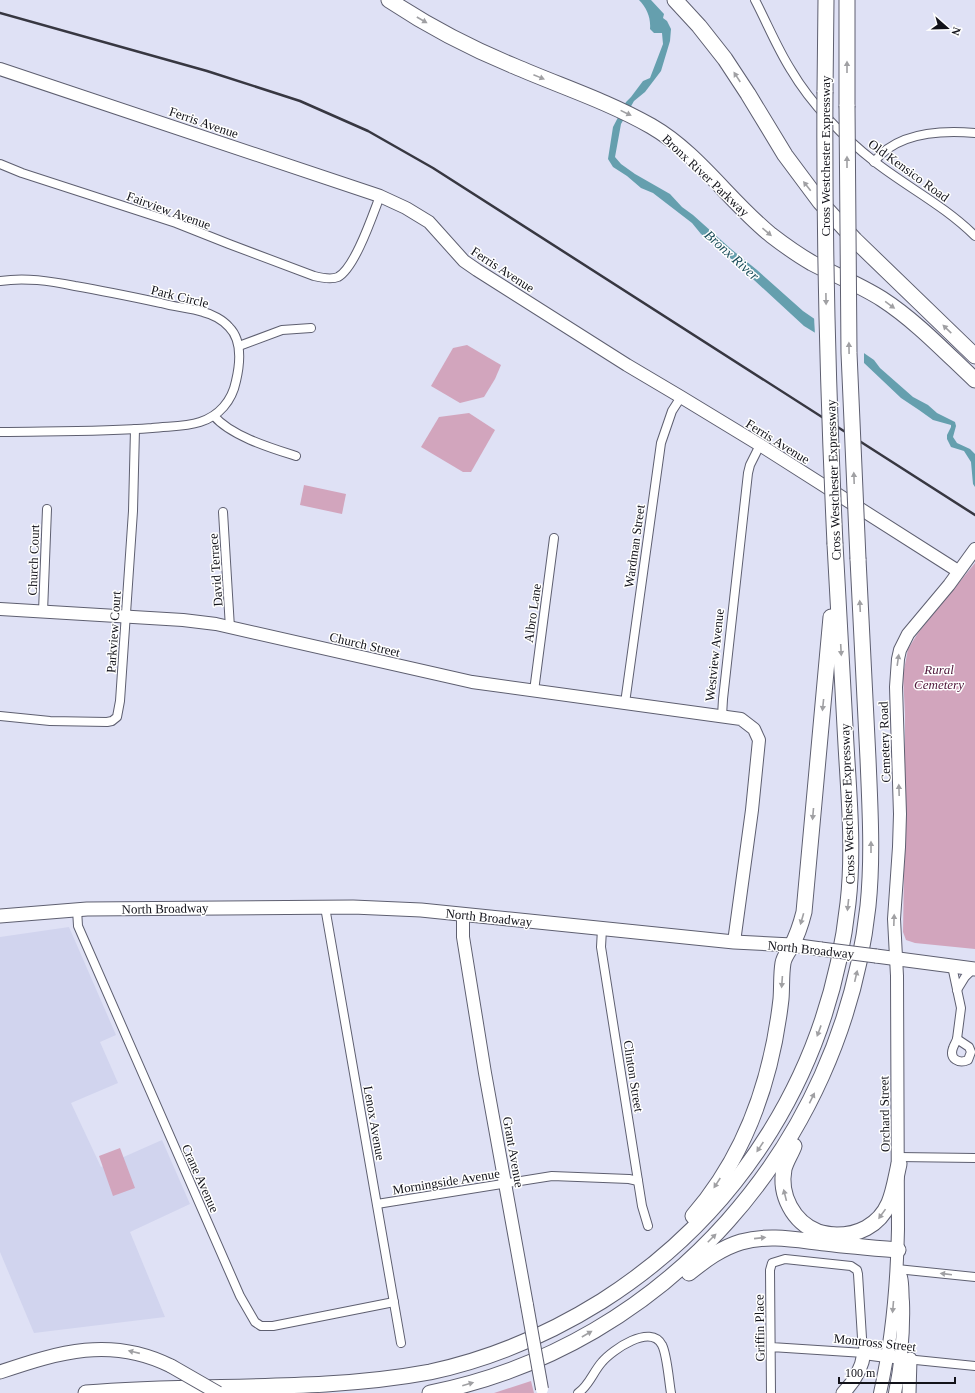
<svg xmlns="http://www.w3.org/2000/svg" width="975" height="1393" font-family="'Times New Roman',serif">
<rect width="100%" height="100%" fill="#dfe1f5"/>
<path fill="#d1d4ee" d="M69 927 116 1035 100 1042 118 1083 71 1103 101 1167 162 1140 190 1204 130 1232 165 1317 34 1333 0 1252V937Z"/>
<g fill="#d2a5bd">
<path d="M467 345 501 365 495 379 484 397 460 403 431 386 453 348Z"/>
<path d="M469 413 495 430 471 472H463L421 447 439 417Z"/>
<path d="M304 485 346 494 342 514 300 505Z"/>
<path d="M975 563V949L915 943 906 940 903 932 905 811V714L903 675 908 649 918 633Z"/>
<path d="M120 1148 135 1188 113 1196 99 1156Z"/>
<path d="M531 1381 534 1393H494Z"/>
</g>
<path fill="#659fae" d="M639 0H651L664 14 663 18 667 21 671 29 670 41 661 71 645 92 634 101 621 124 615 157 621 164 635 174 670 194 682 207 693 215 731 249 757 270 803 311 874 360 880 368 913 397 928 405 937 413 955 422 956 426 953 437 957 443 970 449 975 454V487L973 484 971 462 964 451 951 447 947 439V435L951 427V425L933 420 919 410 901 398 863 362 804 326 715 244 701 234 692 223 653 193 641 188 627 176 613 167 608 159 613 127 626 102 631 97 643 81 650 78 663 44 662 33H654L650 29C651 18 647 8 639 0Z"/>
<path fill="#dfe1f5" d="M814 317 864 351V367L815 335Z"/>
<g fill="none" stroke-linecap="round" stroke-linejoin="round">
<defs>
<g id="street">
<path d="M755 0C767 23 777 48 791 70 811 104 844 138 875 162 907 187 945 206 975 236"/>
<path d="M874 162C897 132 940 130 975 133"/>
<path d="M0 164 22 173 176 223 229 244 314 276C322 278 331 280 338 277 355 268 373 214 380 196"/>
<path d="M0 281C25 277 50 281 75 286 104 291 133 297 161 303 175 307 190 308 203 312 212 314 223 320 229 327 243 341 240 364 236 381 232 401 219 416 200 422 185 427 167 426 152 428 101 432 50 431 0 432"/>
<path d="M239 346 282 330 311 328"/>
<path d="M214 416C231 436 271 448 296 456"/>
<path d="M223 512 230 628"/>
<path d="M43 612 47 509"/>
<path d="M534 691 554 538"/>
<path d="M625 703 661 443 672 411 681 397"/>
<path d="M0 716 50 721 107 722 112 721 117 717 120 701 133 511 135 429"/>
<path d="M722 716 723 699 748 473 750 465 760 445"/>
<path d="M325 907 401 1343"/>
<path d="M77 909 78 926 240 1296 255 1322 261 1326H273L394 1302"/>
<path d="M602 929 601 947 642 1206 648 1226"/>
<path d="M952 966 961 1008 957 1039"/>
<path d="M957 990 965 977 973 969"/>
<path d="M957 1039 969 1047 971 1052 968 1060C959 1064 949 1059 953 1048 954 1045 956 1042 957 1039Z"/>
<path d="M898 1157 975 1158"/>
<path d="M377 1204 552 1176 629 1179 638 1181"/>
<path d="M897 1269 975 1277"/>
<path d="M771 1347 864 1353 862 1338 858 1274 857 1270 851 1266 785 1259 772 1263 770 1270 771 1393"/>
<path d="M906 1359 975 1366"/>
<path d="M578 1393C589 1386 593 1372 602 1362 612 1350 651 1323 662 1345 667 1354 669 1382 671 1393"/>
</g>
<g id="secondary">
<path d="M0 69 380 196 406 208 429 222 464 261 477 270 627 365 681 397 760 445 958 571"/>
<path d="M0 609 183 620 216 624 472 682 741 719 754 729 759 740 752 810 734 942"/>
<path d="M463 915V937L485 1073 527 1305"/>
<path d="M864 1353 894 1357"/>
<path d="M880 1393C892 1340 897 1283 898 1229L897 976 894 919 899 847 900 814 896 687 898 659 900 650 908 634 949 585 975 549"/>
<path d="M895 1393C901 1363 904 1333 903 1302 902 1294 903 1285 901 1277"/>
</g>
<g id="primary">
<path d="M0 916 87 909 353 907 421 910 734 942 792 945 821 949"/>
<path d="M876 956 975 969"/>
<path d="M0 1372C59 1352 111 1336 171 1366"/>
<path d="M843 1393C854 1382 862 1368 864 1353"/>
<path d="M909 1393 910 1359"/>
</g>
<g id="highway">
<path d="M389 0C428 26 470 48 514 66 560 86 607 101 651 126 698 153 729 201 771 235 784 245 798 255 812 263 835 275 860 285 882 299 916 321 945 352 975 380"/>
<path d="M675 0 699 26 725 59 748 94 785 155 820 202 855 240 975 356"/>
<path d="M825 92 826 0"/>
<path d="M847 106V0"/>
<path d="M794 1146C791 1154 786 1161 784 1169 779 1195 793 1222 818 1232 825 1234 832 1235 839 1236"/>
<path d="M693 1216C746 1155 772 1078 781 999 782 987 781 975 783 963 784 957 788 952 791 947 797 936 801 924 804 912L831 617"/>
<path d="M833 1235C857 1236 879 1226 889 1203 894 1191 896 1177 899 1164"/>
<path d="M689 1273C705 1260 721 1248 741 1242 769 1234 797 1240 825 1243 849 1246 873 1248 898 1250"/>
<path d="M86 1393C200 1383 317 1393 430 1372 491 1359 549 1334 602 1301 742 1212 830 1068 848 903 854 851 849 797 846 745 842 678 839 611 835 544"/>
<path d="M430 1393C666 1346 842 1144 868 906 873 857 870 808 868 759 865 692 861 626 858 559"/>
</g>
</defs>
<use href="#street" stroke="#5e5f70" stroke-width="10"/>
<use href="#secondary" stroke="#5e5f70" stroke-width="14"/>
<use href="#primary" stroke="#5e5f70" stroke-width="15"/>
<use href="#highway" stroke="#5e5f70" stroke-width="17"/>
<use href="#street" stroke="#fff" stroke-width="8"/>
<use href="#secondary" stroke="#fff" stroke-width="12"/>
<use href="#primary" stroke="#fff" stroke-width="13"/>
<use href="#highway" stroke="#fff" stroke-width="15"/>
<path stroke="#373741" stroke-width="2.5" d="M0 13 207 71 300 101 368 131 433 168 975 515"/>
<defs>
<path id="secondary-bridge" d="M527 1305 542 1389"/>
<g id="primary-bridge">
<path d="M821 949 876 956"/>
<path d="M171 1366 218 1393"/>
</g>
<g id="highway-bridge">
<path d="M825 92C824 243 828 394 835 544"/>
<path d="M847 106 849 353 858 559"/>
</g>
</defs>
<use href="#secondary-bridge" stroke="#5e5f70" stroke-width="14" stroke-linecap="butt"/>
<use href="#primary-bridge" stroke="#5e5f70" stroke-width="15" stroke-linecap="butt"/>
<use href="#highway-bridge" stroke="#5e5f70" stroke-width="17" stroke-linecap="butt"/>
<use href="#secondary-bridge" stroke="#fff" stroke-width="12"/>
<use href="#primary-bridge" stroke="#fff" stroke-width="13"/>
<use href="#highway-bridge" stroke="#fff" stroke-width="15"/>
</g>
<defs><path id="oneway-solid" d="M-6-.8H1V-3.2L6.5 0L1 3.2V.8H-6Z"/></defs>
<g fill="#a0a0a3">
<use href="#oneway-solid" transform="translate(422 20) rotate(30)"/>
<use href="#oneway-solid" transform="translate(847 67) rotate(-90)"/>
<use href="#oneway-solid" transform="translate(539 77) rotate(22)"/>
<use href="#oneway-solid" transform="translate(737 77) rotate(-123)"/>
<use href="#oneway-solid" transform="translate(626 113) rotate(26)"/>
<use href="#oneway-solid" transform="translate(847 162) rotate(-90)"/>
<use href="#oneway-solid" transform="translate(807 186) rotate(-128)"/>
<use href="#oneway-solid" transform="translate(767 232) rotate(40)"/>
<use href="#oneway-solid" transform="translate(826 299) rotate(89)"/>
<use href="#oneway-solid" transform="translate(890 305) rotate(36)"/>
<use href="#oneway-solid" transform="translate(947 329) rotate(-136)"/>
<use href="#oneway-solid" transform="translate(849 348) rotate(-91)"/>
<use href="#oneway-solid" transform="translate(854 478) rotate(-92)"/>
<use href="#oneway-solid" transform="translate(860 606) rotate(-93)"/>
<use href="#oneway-solid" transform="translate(841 650) rotate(87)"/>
<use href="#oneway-solid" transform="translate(898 660) rotate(-82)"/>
<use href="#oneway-solid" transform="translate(823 705) rotate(96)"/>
<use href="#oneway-solid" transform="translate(899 790) rotate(-92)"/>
<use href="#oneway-solid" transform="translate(813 814) rotate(95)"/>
<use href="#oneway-solid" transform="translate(871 847) rotate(-90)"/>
<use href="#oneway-solid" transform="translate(848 905) rotate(96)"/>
<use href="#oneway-solid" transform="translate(802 919) rotate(106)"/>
<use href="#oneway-solid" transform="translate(894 920) rotate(-88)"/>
<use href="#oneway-solid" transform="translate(856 976) rotate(-77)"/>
<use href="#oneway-solid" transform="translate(782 982) rotate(94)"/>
<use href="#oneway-solid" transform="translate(819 1031) rotate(110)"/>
<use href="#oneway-solid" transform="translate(812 1098) rotate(-64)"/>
<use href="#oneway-solid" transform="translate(760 1147) rotate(124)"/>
<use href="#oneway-solid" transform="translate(717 1183) rotate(123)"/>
<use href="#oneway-solid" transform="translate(785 1195) rotate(-104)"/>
<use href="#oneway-solid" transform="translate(882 1214) rotate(126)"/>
<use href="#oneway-solid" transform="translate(712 1238) rotate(-45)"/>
<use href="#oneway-solid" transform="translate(760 1238) rotate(-6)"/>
<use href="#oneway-solid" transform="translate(946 1274) rotate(-173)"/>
<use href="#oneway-solid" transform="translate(893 1307) rotate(95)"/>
<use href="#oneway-solid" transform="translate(587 1334) rotate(-30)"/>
<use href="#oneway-solid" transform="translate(134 1352) rotate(-167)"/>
<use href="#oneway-solid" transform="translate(468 1384) rotate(-16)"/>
</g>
<g text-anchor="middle" stroke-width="3" stroke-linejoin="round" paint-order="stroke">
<g font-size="13" fill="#121219" stroke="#fff">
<text transform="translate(204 122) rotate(19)" y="5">Ferris Avenue</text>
<text transform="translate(825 156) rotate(-90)" y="5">Cross Westchester Expressway</text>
<text transform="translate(909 170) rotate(36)" y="5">Old Kensico Road</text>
<text transform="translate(706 175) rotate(43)" y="5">Bronx River Parkway</text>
<text transform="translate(169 210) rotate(20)" y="5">Fairview Avenue</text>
<text transform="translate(503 269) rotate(33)" y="5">Ferris Avenue</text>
<text transform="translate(180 296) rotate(14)" y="5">Park Circle</text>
<text transform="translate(778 441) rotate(32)" y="5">Ferris Avenue</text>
<text transform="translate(833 480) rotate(-92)" y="5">Cross Westchester Expressway</text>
<text transform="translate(634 546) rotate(-82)" y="5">Wardman Street</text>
<text transform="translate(33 560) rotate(-88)" y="5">Church Court</text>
<text transform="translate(215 570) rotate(-94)" y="5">David Terrace</text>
<text transform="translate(532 613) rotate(-82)" y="5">Albro Lane</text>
<text transform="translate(113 632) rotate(-86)" y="5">Parkview Court</text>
<text transform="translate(365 644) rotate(13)" y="5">Church Street</text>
<text transform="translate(714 655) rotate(-84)" y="5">Westview Avenue</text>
<text transform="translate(884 742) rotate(-92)" y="5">Cemetery Road</text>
<text transform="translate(847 804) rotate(-92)" y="5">Cross Westchester Expressway</text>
<text transform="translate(165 908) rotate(-1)" y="5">North Broadway</text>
<text transform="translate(489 917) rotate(6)" y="5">North Broadway</text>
<text transform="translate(811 949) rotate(6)" y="5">North Broadway</text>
<text transform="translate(634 1076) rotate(81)" y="5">Clinton Street</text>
<text transform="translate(884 1114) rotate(-91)" y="5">Orchard Street</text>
<text transform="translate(375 1123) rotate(80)" y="5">Lenox Avenue</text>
<text transform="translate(514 1152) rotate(80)" y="5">Grant Avenue</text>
<text transform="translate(201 1178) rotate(66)" y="5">Crane Avenue</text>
<text transform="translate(446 1181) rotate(-9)" y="5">Morningside Avenue</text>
<text transform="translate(759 1328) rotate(-91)" y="5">Griffin Place</text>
<text transform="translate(875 1342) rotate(6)" y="5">Montross Street</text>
</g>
<g font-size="13" font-style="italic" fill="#4d1538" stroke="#fff">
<text x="939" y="674">Rural<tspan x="939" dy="15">Cemetery</tspan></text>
</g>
<g font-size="14" font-style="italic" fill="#1b4e5a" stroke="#fff">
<text transform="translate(732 255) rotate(42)" y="5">Bronx River</text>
</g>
</g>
<g transform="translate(947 28) rotate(110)" stroke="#ffffff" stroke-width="3" paint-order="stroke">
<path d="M0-3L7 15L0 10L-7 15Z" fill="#121219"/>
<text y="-6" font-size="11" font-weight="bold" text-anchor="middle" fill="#121219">N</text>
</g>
<path d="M839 1377v6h116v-6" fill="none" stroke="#121219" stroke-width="2"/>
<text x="845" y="1377" font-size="12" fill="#121219" stroke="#ffffff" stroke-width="3" paint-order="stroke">100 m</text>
</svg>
